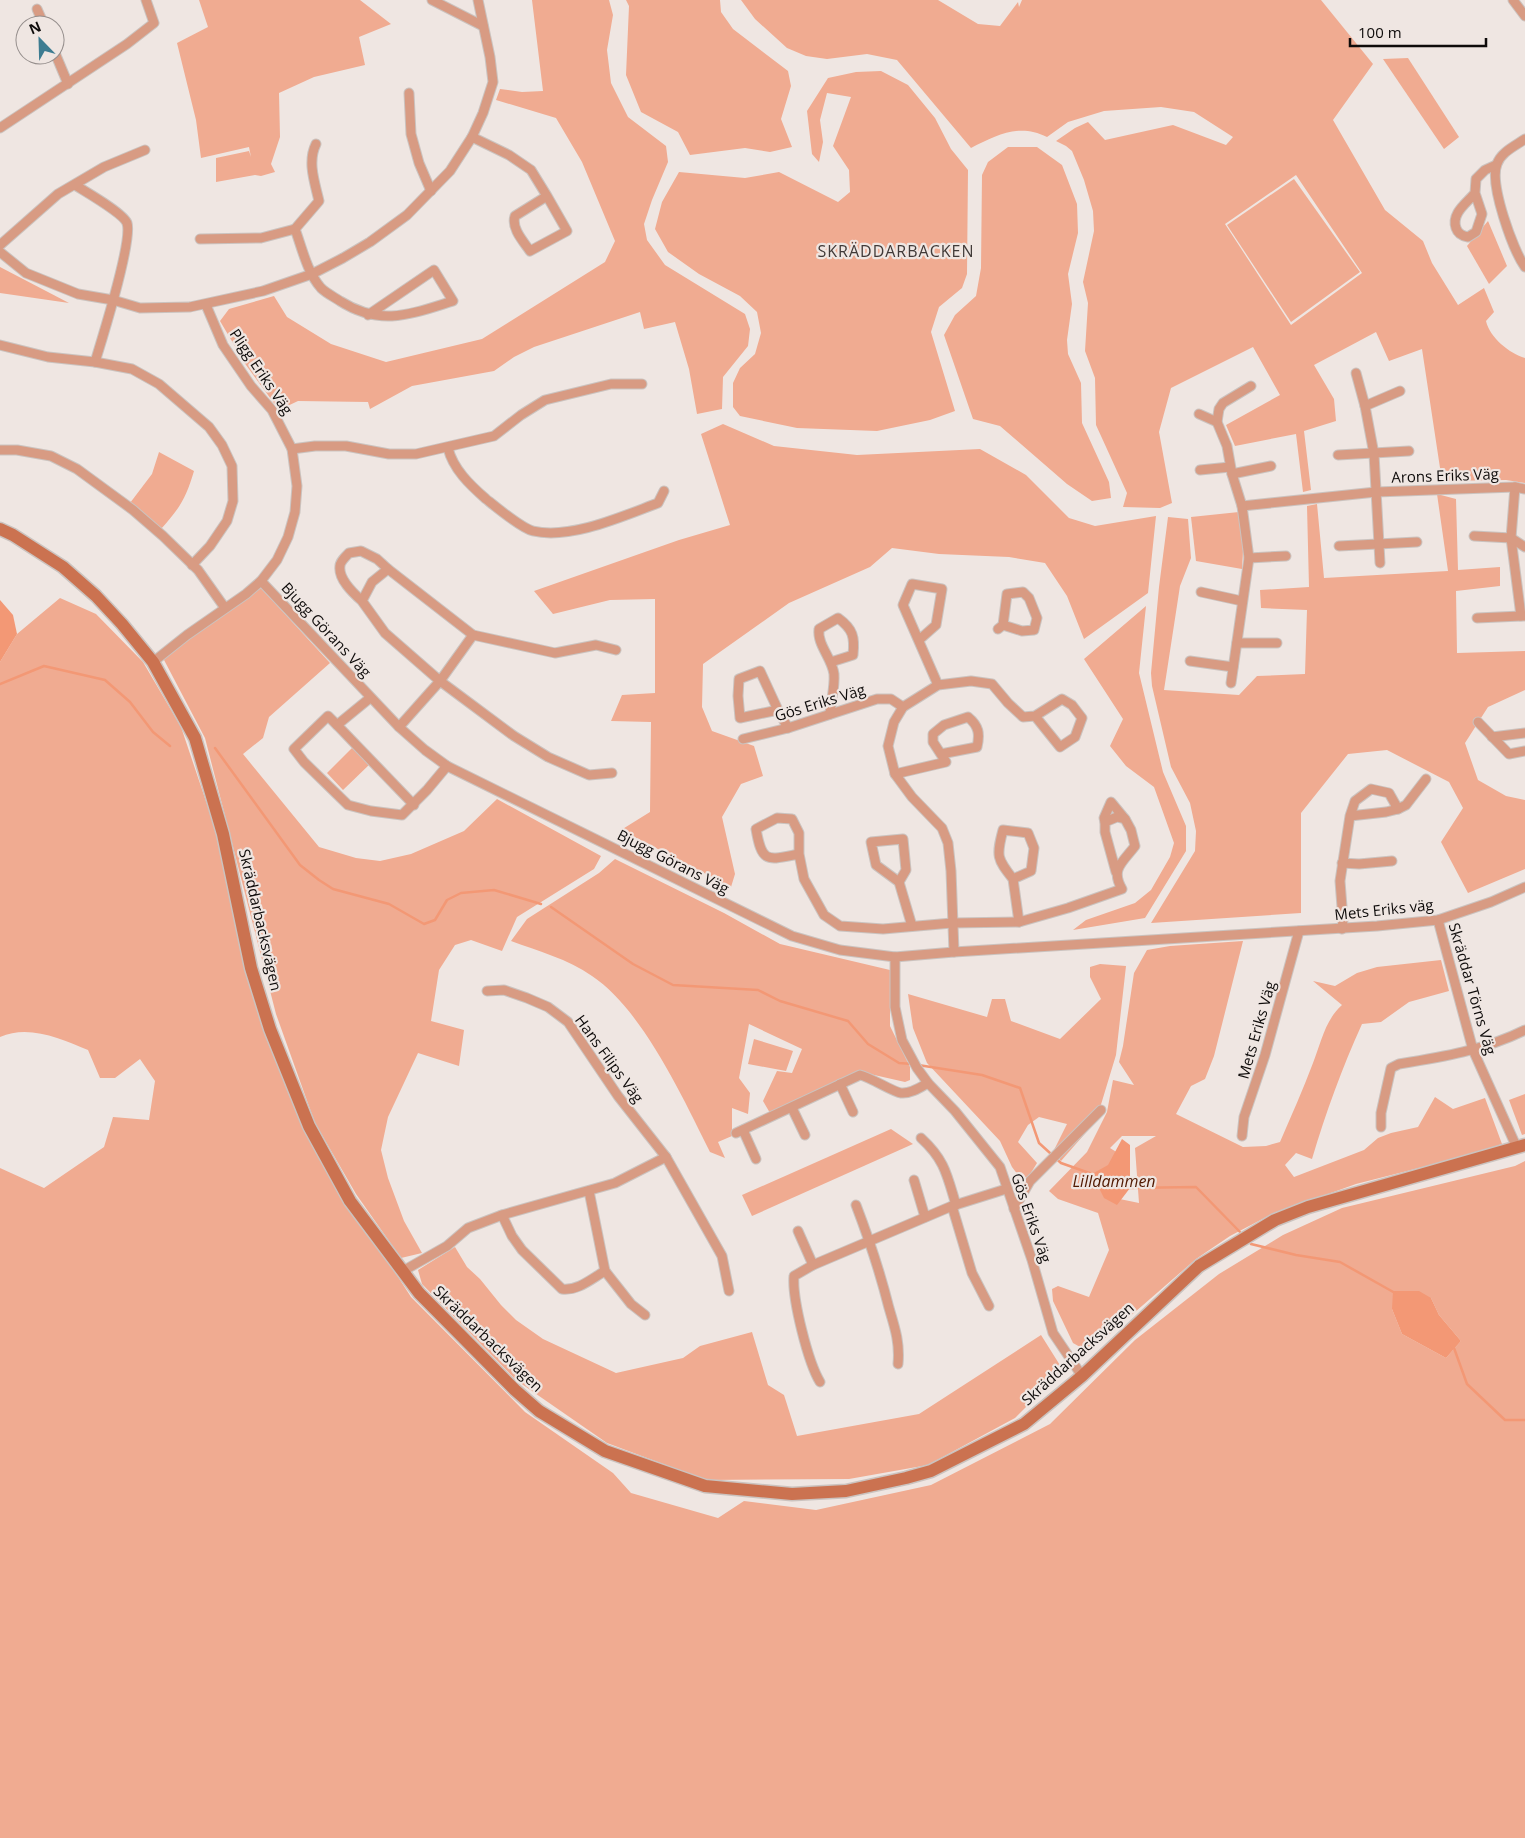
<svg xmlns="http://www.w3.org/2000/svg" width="1525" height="1838" font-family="'Open Sans',sans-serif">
<rect width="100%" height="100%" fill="#efe6e2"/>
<g fill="#f0ab91" fill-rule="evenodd">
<path d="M199 0H360L391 24 359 37 365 65 314 77 279 93 280 137 271 164 275 172 261 176 255 175 216 182V158L249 151 251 157 249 147 201 158 196 120 177 43 208 27Z"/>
<path d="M532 0H609L613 15 607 50 611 83 628 117 666 146 668 162 652 200 644 224 647 240 665 265 745 314 750 329 748 346 723 377 722 409 697 414 689 369 675 322 644 329 640 312 534 347 514 357 494 371 412 386 370 409 368 402 298 401 279 410 246 365 220 321 229 309 274 296 287 317 331 344 386 362 482 339 605 262 615 241 582 162 556 118 496 100 500 89 522 92 543 91Z"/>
<path d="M626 0H720L721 12 733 29 788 71 791 86 781 119 792 147 770 152 745 148 690 155 678 132 641 112 626 75 629 6Z"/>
<path d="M741 0H938L978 24 1000 26 1018 2 1019 7 1022 0H1321L1373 64 1333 120 1385 210 1423 241 1432 263 1458 305 1484 288 1494 312 1486 321C1490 338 1509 353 1525 358V483L1506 480 1442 481 1422 349 1389 361 1376 332 1314 365 1334 399 1336 421 1304 431 1311 490 1303 492 1296 434 1235 446 1226 425 1280 395 1253 347 1171 388 1159 432 1172 503 1160 508 1123 507 1127 493 1096 425 1095 378 1085 351 1088 303 1083 282 1094 231 1093 211 1084 180 1072 151 1066 146 1056 141 1075 128 1088 122 1105 140 1173 125 1226 145 1233 137 1194 112 1161 107 1104 111 1068 122 1047 137C1019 123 997 135 971 148L897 60 867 54 827 59 806 56 787 48 755 19ZM1296 175 1362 273 1291 325 1225 224Z"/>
<path d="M1408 58 1459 137 1444 149 1383 59Z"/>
<path d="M881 71 908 85 935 118 951 149 968 170 967 274 962 288 939 307 931 332 955 411 930 420 877 431 797 428 740 416 733 407V383L740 368 755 354 761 333 757 312 740 296 699 274 668 252 655 229 662 202 679 172 745 178 779 172 838 202 850 192 849 170 833 146 851 97 827 93 820 120 823 142 819 162 812 154 807 111 828 78 856 72Z"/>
<path d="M1008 147H1037L1062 165 1077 204 1078 233 1068 274 1072 304 1067 340 1068 354 1081 383 1082 423 1109 482 1111 498 1092 501 1067 484 1000 426 973 419 944 335 955 315 976 296 981 268 982 175 988 162Z"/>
<path d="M1294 179 1360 272 1291 322 1227 225Z"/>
<path d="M1488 221 1507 266 1489 284 1467 246Z"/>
<path d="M0 267 69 303 0 293Z"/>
<path d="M723 424 774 446 857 455 980 449 1026 475 1069 518 1095 526 1156 516 1148 593 1084 639 1067 596 1045 563 1009 557 939 554 892 548 870 567 789 603 703 664 702 707 712 731 754 746 763 776 741 784 722 817 735 874 731 887 621 830 650 812 651 722 611 721 622 695 655 693V599L610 600 553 614 534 591 679 540 730 525 701 434Z"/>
<path d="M159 452 194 471C186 498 180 508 161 529L130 503 152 474Z"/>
<path d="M1437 494 1456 499 1458 570 1500 567V586L1456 591 1457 653 1525 651V690L1488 707 1465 743 1478 780 1506 796 1525 800V869L1468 893 1441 842 1463 808 1449 782 1387 750 1348 754 1301 813V913L1151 923 1195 851 1196 831 1190 803 1171 767 1152 686 1151 673 1159 587 1168 517 1188 519 1191 558 1180 586 1164 690 1239 695 1257 676 1305 674 1307 610 1261 608 1260 590 1309 587 1307 506 1317 504 1324 578 1448 571Z"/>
<path d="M1239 512 1243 551 1242 569 1196 561 1191 517Z"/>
<path d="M261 588 330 663 269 717 263 738 243 754 319 847 356 858 380 861 411 854 464 831 497 799 601 856 594 869 517 917 502 951 471 940 455 945 439 970 431 1021 464 1030 459 1066 418 1053 388 1117 381 1150 388 1178 404 1221 422 1253 401 1258 356 1194 315 1123 276 1014 205 738 163 658 199 630Z"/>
<path d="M60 598 96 614 143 662 181 727 214 825 248 981 314 1147 411 1297 525 1412 613 1473 631 1493 718 1518 744 1501 816 1510 931 1485 1050 1424 1135 1340 1219 1274 1283 1235 1342 1208 1515 1166 1525 1161V1838H0V1168L44 1188 104 1147 113 1117 149 1120 155 1081 140 1059 115 1078H100L88 1050C61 1039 29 1024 0 1037V662L17 634ZM1431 1298 1439 1315 1461 1341 1446 1358 1402 1334 1392 1309Z"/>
<path d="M1146 606 1139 673 1163 772 1186 826V851L1145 918 1073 930 1086 920 1135 903 1151 890 1170 857 1174 843 1154 787 1126 766 1110 746 1123 719 1084 659Z"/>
<path d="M353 747 371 763 343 790 327 773Z"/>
<path d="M615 859 724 913 780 944 890 970V1026L910 1067V1080L905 1082 861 1072 770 1113 763 1101 777 1071 792 1073 802 1049 749 1024 739 1078 750 1093 748 1114 732 1108V1136L718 1142 725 1158 710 1152C683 1098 642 1009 592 976 568 959 538 951 511 941L527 919 599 873Z"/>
<path d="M1243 941 1214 1056 1205 1079 1191 1086 1176 1114 1243 1147 1266 1146 1280 1142C1291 1116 1303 1090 1313 1063 1321 1043 1325 1020 1342 1005L1313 981 1335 986 1357 973 1377 967 1441 960 1449 991 1409 1002 1381 1022 1362 1024C1342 1068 1326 1112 1312 1159L1296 1153 1285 1165 1294 1177 1364 1150 1378 1138 1391 1133 1418 1127 1435 1097 1453 1109 1485 1098 1502 1144 1470 1155 1356 1184 1272 1214 1230 1236 1196 1259 1089 1352 1073 1343 1053 1301 1052 1289 1058 1286 1089 1297 1109 1250 1098 1213 1058 1199 1049 1191 1087 1152 1107 1112 1113 1080 1134 1085 1119 1062 1123 1046 1134 973 1147 950 1170 946ZM1122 1136H1156L1135 1148 1139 1203 1110 1197 1118 1153 1110 1148Z"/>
<path d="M1100 964 1126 966 1116 1055 1096 1121 1061 1161 1053 1152 1067 1124 1039 1117 1028 1125 1018 1142 1037 1163 1029 1176 1021 1179 1012 1167 1000 1141 927 1063 913 1028 908 994 987 1017 992 999H1005L1011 1021 1060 1039 1101 999 1090 977V967Z"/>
<path d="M754 1039 793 1051 786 1071 748 1064Z"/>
<path d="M1525 1094V1134L1522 1135 1509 1100Z"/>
<path d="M891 1129 913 1144 752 1216 742 1195Z"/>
<path d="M455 1247 467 1267 480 1279 501 1305 516 1320 543 1339 616 1373 683 1358 700 1346 752 1332 768 1385 784 1395 797 1436 919 1414 1041 1335 1063 1370 1015 1418 928 1465 849 1479 706 1480 607 1443 516 1380 422 1284 418 1270Z"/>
</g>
<g fill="#f39875">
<path d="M0 600 13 615 17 634 0 662Z"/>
<path d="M1122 1139 1130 1145V1188L1117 1205 1104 1198 1092 1174 1108 1165Z"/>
<path d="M1393 1291H1419L1431 1298 1439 1315 1461 1341 1446 1358 1402 1334 1392 1309Z"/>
</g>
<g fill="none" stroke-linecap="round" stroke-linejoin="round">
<g stroke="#f39875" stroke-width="2.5">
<path d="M0 684 44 666 105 680 130 702 153 732 170 746"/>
<path d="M215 748 300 865 319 880 333 889 389 904 424 924 435 920 447 900 461 893 494 890 541 904"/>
<path d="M551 907 633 964 673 985 758 990 780 1001 848 1021 868 1044 899 1063 912 1064"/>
<path d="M918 1065 982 1075 1020 1088 1039 1143 1061 1163 1095 1175"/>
<path d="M1128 1188 1196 1187 1240 1232"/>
<path d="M1251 1244 1296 1255 1340 1262 1395 1293"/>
<path d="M1452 1346 1454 1348 1467 1384 1505 1420H1525"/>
</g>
<defs>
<g id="street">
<path d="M432 0 483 26"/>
<path d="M1513 0 1525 16"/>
<path d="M37 9 44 25"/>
<path d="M55 53 68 84"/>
<path d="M409 93 411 134 419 163 431 191"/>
<path d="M0 128 127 44 154 23 146 0"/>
<path d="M472 137 509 155 531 170 547 196 515 216C511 228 523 241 530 251L567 231 547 196"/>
<path d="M1525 139C1515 146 1501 152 1497 164 1489 184 1513 250 1525 267"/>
<path d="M316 144C307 162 315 183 319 201L295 229C302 248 307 272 321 288 326 293 334 297 340 301 381 327 411 314 453 301L434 270 368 315"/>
<path d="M75 185C86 192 123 213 127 223 133 241 102 339 95 362L132 369 159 384 209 427 222 445 232 466 233 501 227 521 210 546 192 565"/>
<path d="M1475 193C1467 203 1451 213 1456 228 1458 234 1462 236 1468 237L1476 232 1482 214 1475 193 1476 179 1485 170 1496 165"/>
<path d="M200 239 261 238 295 229"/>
<path d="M0 245 58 194 104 167 145 150"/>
<path d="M0 252 26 273 78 294 113 300 140 308 190 307 263 291 312 274 343 258 370 242 407 215 450 171 472 137 483 113 493 82 490 57 478 0"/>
<path d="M0 345 48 357 95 362"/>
<path d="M1356 373 1365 406"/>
<path d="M1199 414 1217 422"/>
<path d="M448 448C453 469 470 485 486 499 496 507 521 528 533 531 570 540 623 516 658 503L664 491"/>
<path d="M292 449 315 446H346L389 454H416L494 436 521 415 545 400 611 384H642"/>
<path d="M0 450H17L51 456 77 469 133 510 163 536 198 570 225 608"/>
<path d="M1338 455 1409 451"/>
<path d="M1200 470 1230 467"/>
<path d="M1232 474 1271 466"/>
<path d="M1515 487 1511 538 1521 616H1525"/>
<path d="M1242 506 1376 492 1515 487 1525 489"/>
<path d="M1474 536 1511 538 1525 547"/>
<path d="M1339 546 1417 542"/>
<path d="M1249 558 1286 556"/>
<path d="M1380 563 1374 454 1365 406 1400 391"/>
<path d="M388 569 473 635 555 653 596 645 616 650"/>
<path d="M261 581 399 727 425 750 447 766 792 936 840 950 895 957 954 952 1377 926 1438 920 1491 902 1525 887"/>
<path d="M1201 592 1242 601"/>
<path d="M362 601C353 593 338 579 340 566 340 562 345 557 349 553L361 551 377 559 388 569 372 582 362 601 385 633 440 681 514 736 548 757 589 775 612 773"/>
<path d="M1477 618 1521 616"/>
<path d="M998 629 1003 625 1007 594 1023 592 1029 598 1037 618 1034 630 1022 631 1003 625"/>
<path d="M919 640 936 625 942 589 912 584 903 605 938 685"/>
<path d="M1237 643H1277"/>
<path d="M1190 661 1233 667"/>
<path d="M153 662 187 635 246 594 261 581 277 560 288 537 295 512 297 486 292 449 272 410 251 386 223 345 206 305"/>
<path d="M1231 683 1249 558 1242 506 1232 474 1227 446 1217 422 1219 409 1223 403 1251 386"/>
<path d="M370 698 337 725 328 716 294 749 304 762 348 805 371 811 402 815 427 790 447 766"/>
<path d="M778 710 740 718 738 696 739 679 760 671 778 710 788 728"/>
<path d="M830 714C831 701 835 687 834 674 832 658 817 645 819 629L838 618C853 629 855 637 853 655L831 662"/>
<path d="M1478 722 1509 754 1525 751"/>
<path d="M337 725 414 805"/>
<path d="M399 727 440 681 473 635"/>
<path d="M1492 737 1525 733"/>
<path d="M743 739 788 728 877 699H891L903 707"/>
<path d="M895 774 946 762 933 742V734L944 725 968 717C979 726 980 734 977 747L941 754"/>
<path d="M1398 809 1406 805 1426 779"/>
<path d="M1105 822 1104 818 1111 802 1125 819"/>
<path d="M799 854C767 860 762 864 756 829L777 818 792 819 799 833V854L804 879 824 915 840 926 883 929 952 923 1019 922 1068 908 1122 889C1110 869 1123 862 1135 846L1131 830 1125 819 1117 817 1105 822V832L1116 872"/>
<path d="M1342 863 1359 864 1392 861"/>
<path d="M1013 879C997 859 996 856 1003 830L1028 833 1034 848 1031 871 1013 879 1019 922"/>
<path d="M899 882 876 865 871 842 903 839 906 870 899 882 912 926"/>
<path d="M1438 920 1473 1050 1517 1148"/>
<path d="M1342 929 1343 920 1340 881 1350 816 1355 801 1371 789 1389 793 1398 809 1386 812 1350 816"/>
<path d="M954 952 951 871 948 843 942 828 912 797 895 774 888 746 894 722 903 707 938 685 971 681 992 684 1008 703 1023 717 1035 716 1060 747 1075 737 1082 718 1072 705 1062 699 1035 716"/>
<path d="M895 957V1007L902 1040 917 1068 928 1083 955 1111 1000 1167 1032 1260 1053 1333 1082 1376"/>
<path d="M487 991 504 990 527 998 548 1007 568 1022 618 1096 666 1157 722 1256 729 1291"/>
<path d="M840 1084 853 1112"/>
<path d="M792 1108 805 1135"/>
<path d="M1381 1127V1113L1391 1068 1399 1064C1442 1057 1485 1050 1525 1030"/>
<path d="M743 1130 756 1159"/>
<path d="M736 1133 860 1075C872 1078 893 1092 901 1093 911 1094 921 1087 928 1083"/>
<path d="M1242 1136 1244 1117 1265 1055 1299 931"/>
<path d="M921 1138C945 1160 947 1175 956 1205"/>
<path d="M914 1180 925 1217"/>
<path d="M589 1191 605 1271"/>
<path d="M856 1205C869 1239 880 1272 889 1308 895 1328 900 1343 898 1364"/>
<path d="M952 1206 972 1273 989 1306"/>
<path d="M1014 1209 1030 1181 1101 1110"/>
<path d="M502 1215 512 1236 522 1250 562 1289C578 1291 591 1279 605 1271L631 1304 645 1315"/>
<path d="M798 1231 813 1265"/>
<path d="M403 1271 447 1246 468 1228 502 1215 615 1183 666 1157"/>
<path d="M820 1382C808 1362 792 1299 794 1276L813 1265 952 1206 1006 1189"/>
</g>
<path id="secondary" d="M0 529 13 535 63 567 96 596 122 624 153 662 195 738 223 834 251 968 270 1029 309 1126 350 1201 419 1293 515 1390 539 1411 605 1451 705 1486 792 1494 846 1491 906 1478 931 1471 1024 1424 1082 1376 1199 1266 1275 1220 1308 1207 1525 1145"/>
</defs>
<use href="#street" stroke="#cbc3bf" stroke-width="11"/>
<use href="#secondary" stroke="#cbc3bf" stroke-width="15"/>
<use href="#street" stroke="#d89b83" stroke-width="9"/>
<use href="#secondary" stroke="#cb7250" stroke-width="12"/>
</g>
<g text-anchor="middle" stroke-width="4.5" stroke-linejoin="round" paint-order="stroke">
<g font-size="15" fill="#0e0b0a" stroke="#efe6e2">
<text transform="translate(261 372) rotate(56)" y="5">Pligg Eriks Väg</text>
<text transform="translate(1445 476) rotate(-2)" y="5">Arons Eriks Väg</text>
<text transform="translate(326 630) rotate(47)" y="5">Bjugg Görans Väg</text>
<text transform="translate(820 703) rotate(-17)" y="5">Gös Eriks Väg</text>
<text transform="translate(673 862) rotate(27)" y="5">Bjugg Görans Väg</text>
<text transform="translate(1384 910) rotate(-6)" y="5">Mets Eriks väg</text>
<text transform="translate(260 920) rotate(77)" y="5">Skräddarbacksvägen</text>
<text transform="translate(1472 989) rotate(74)" y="5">Skräddar Törns Väg</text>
<text transform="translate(1257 1030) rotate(-74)" y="5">Mets Eriks Väg</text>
<text transform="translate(609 1059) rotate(54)" y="5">Hans Filips Väg</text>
<text transform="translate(1031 1218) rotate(71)" y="5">Gös Eriks Väg</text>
<text transform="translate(488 1339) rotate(44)" y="5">Skräddarbacksvägen</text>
<text transform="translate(1078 1354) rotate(-42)" y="5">Skräddarbacksvägen</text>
</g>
<g font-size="16" letter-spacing="1" fill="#413a38" stroke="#efe6e2">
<text x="896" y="257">SKRÄDDARBACKEN</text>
</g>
<g font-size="16" font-style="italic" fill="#511901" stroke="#efe6e2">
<text x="1114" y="1187">Lilldammen</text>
</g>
</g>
<g transform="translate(40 40) rotate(337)"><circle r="24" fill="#efe6e2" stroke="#958e8c"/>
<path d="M0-4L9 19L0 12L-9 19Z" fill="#3d7c91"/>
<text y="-8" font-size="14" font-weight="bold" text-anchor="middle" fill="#0e0b0a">N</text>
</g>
<path d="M1350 38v8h136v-8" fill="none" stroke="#0e0b0a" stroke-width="2.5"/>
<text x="1358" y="38" font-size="15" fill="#0e0b0a" stroke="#efe6e2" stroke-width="4" paint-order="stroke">100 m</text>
</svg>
